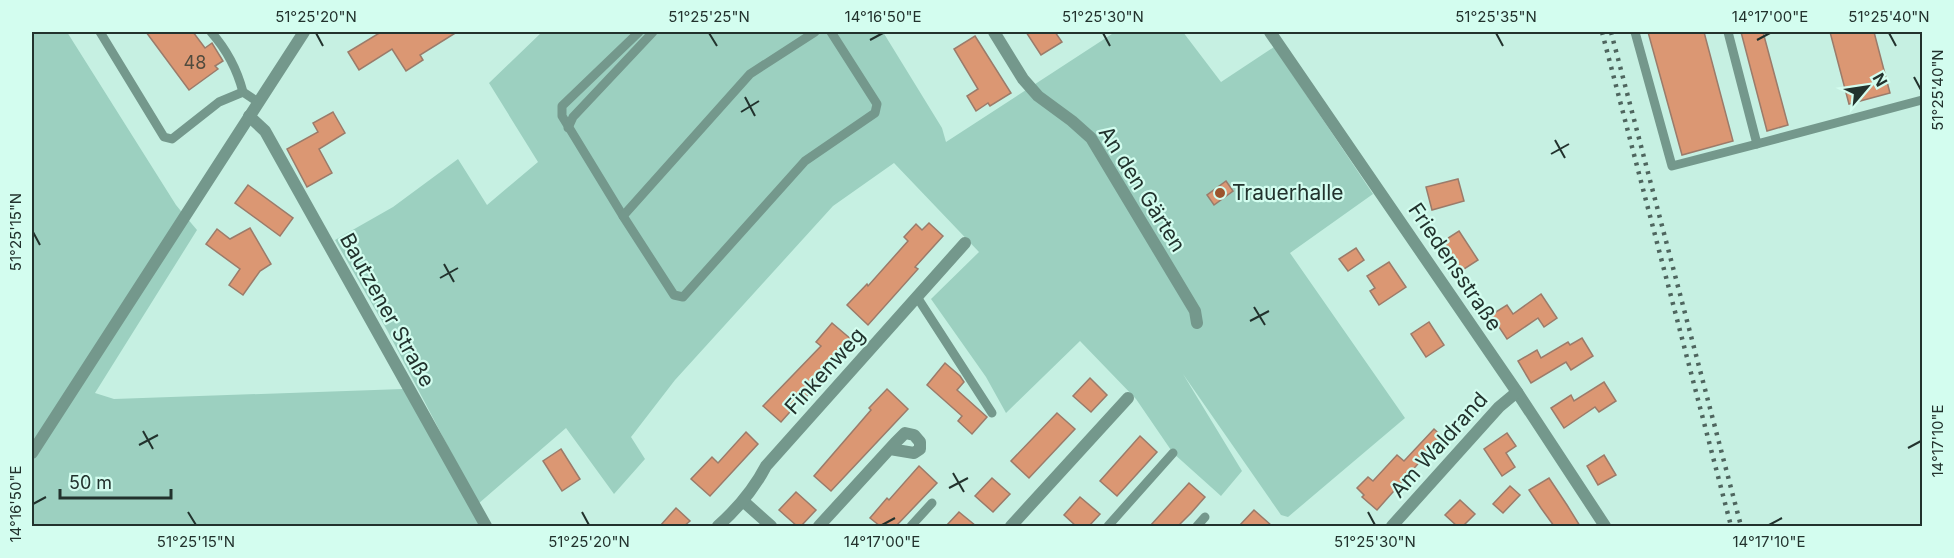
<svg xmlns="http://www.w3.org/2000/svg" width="1954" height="558" font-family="Inter,sans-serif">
<rect width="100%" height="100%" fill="#c6f0e2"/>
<g fill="#9cd0c0">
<path d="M32 32H67L176 205 185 216 32 452Z"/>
<path d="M542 32H883L942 128 946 142 1115 32H1183L1221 82 1274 47 1373 194 1290 253 1405 418 1288 517 1281 515 1183 374 1242 471 1221 496 1173 453 1136 399 1080 341 1006 413 986 377 931 299 979 252 894 163 833 206 675 380 631 437 645 459 614 494 566 428 478 504 387 330 335 240 393 207 458 159 487 205 538 162 489 83Z"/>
<path d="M186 217 197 230 95 393 114 399 403 389 482 526H32V454Z"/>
</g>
<g fill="#db9773" stroke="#9b7b6a" stroke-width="1.5">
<path d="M146 32H193L205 48 212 43 223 61 215 66 218 69 189 90Z"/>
<path d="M381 32H457L420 55 423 60 406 71 392 49 359 70 348 52Z"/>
<path d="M1026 32H1055L1062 42 1041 55Z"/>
<path d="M1648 32H1704L1733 141 1682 155Z"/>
<path d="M1741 32H1763L1788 125 1767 131Z"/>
<path d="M1830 32H1874L1890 93 1849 104Z"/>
<path d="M975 36 1011 93 990 106 988 103 976 111 967 96 978 89 954 49Z"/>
<path d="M333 112 345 133 319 149 332 173 307 187 287 149 318 132 313 123Z"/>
<path d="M1458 179 1464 201 1432 210 1426 187Z"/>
<path d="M1226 181 1233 191 1214 205 1207 195Z"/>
<path d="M248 185 293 218 280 236 235 203Z"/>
<path d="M929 223 943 236 915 267 918 269 868 325 847 305 867 284 868 286 908 241 904 237 916 224 922 230Z"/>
<path d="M250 228 271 264 260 271 243 295 229 285 240 269 206 244 217 229 230 239Z"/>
<path d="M1459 231 1478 260 1461 271 1442 242Z"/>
<path d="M1356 248 1364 260 1348 271 1339 259Z"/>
<path d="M1389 262 1406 287 1379 305 1370 291 1375 288 1367 276Z"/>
<path d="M1541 294 1557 318 1544 327 1538 318 1507 339 1491 315 1507 305 1513 314Z"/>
<path d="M1429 322 1444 345 1426 357 1411 334Z"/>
<path d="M832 323 852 340 821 375 825 378 807 396 805 395 781 422 763 406 821 346 816 342Z"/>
<path d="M1582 338 1593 356 1571 370 1566 362 1531 383 1518 361 1537 350 1541 358 1568 342 1570 345Z"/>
<path d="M945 363 960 376 964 382 957 390 987 417 972 434 958 421 962 416 927 385Z"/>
<path d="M1090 378 1107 395 1091 412 1073 396Z"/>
<path d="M1604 382 1616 401 1599 412 1595 407 1564 428 1551 408 1571 395 1574 401Z"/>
<path d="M887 389 908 409 831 491 814 476 871 410 869 408Z"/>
<path d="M1057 413 1075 429 1029 478 1011 461Z"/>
<path d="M1434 429 1445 439 1426 459 1424 457 1377 510 1362 497 1364 495 1357 488 1368 477 1373 481 1397 455 1404 461Z"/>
<path d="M746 432 758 444 710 496 691 479 712 457 718 463Z"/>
<path d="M1507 433 1516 446 1506 453 1515 467 1502 476 1484 449Z"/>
<path d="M1140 436 1157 452 1117 496 1100 481Z"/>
<path d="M561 449 580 479 562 491 543 461Z"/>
<path d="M1604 455 1616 475 1598 485 1587 466Z"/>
<path d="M919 466 937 483 896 526H880L870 518 887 498 889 500Z"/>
<path d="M992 478 1010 494 993 512 975 496Z"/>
<path d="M1549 478 1567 505 1580 526H1554L1541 508 1529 490Z"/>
<path d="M1189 483 1205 497 1191 513 1178 526H1150Z"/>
<path d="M1510 486 1520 495 1503 513 1493 504Z"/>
<path d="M796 492 816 510 801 526H797L779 510Z"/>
<path d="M1080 497 1100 514 1089 526H1076L1064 515Z"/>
<path d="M1460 500 1475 514 1463 526H1457L1445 515Z"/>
<path d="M676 508 690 521 684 526H660Z"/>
<path d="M1254 510 1272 526H1239Z"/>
<path d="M959 512 976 526H946Z"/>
</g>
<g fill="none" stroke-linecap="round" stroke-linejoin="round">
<g stroke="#74988c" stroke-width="9">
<path d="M100 32 164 137 172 139 219 102 243 92"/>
<path d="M211 32C227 50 237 69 243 92L258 102"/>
<path d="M639 32 562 106V116L623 216 674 295 683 297 805 161 875 113 877 104 831 32"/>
<path d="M1635 32 1672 166 1757 144"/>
<path d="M1728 32 1757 144 1922 100"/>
<path d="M568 128 573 117 653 32"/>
<path d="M623 216 750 74 815 32"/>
<path d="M917 297 992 413"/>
<path d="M911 526 932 503"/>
<path d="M1108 526 1173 453"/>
<path d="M1197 526 1205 517"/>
</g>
<g stroke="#74988c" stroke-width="12">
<path d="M994 32 1023 79 1038 96 1072 121 1091 138 1195 311 1197 323"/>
<path d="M1270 32 1517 392 1605 526"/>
<path d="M249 116 265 131 486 526"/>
<path d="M32 453 304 32"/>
<path d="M743 501 771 526"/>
<path d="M718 526C737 509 754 489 766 466L965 243"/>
<path d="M819 526 895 443 905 433 914 435 920 442V449L914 453 890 449"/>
<path d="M1011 526 1128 398"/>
<path d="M1392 526 1499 407 1517 392"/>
</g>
<g stroke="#4e655e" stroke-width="4.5" stroke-dasharray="3 6" stroke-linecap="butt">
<path d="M1602 32 1731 526"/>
<path d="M1611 32 1741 526"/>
</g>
</g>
<path fill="none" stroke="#22322d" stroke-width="2" d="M316 33 323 46M709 33 717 46M1103 33 1110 46M1496 33 1503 46M1889 33 1896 46M870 40 883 33M1757 40 1770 33M1914 77 1921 90M745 97 755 116M741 112 759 101M1555 140 1565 158M1551 154 1569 144M33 232 40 245M444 264 454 282M440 278 458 268M1254 307 1265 325M1250 321 1269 311M143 431 153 449M139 445 158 435M1908 448 1921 441M953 473 964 492M949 488 968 478M33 504 46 497M188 512 196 525M582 512 589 525M1368 512 1375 525M882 525 895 518M1769 525 1782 518"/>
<circle fill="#9c552d" stroke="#d3fdef" stroke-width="2" cx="1220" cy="193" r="6"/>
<g text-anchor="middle" stroke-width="4.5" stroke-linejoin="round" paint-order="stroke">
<g font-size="18" fill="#504b3e">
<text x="195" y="69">48</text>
</g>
<g font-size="21" fill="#22322d" stroke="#d3fdef">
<text transform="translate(1142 189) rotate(58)" y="7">An den Gärten</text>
<text transform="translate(1455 267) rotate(56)" y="7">Friedensstraße</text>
<text transform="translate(387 310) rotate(61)" y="7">Bautzener Straße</text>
<text transform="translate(825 371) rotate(-48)" y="7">Finkenweg</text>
<text transform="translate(1439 445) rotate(-48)" y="7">Am Waldrand</text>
</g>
<g font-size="21" fill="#22322d" stroke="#d3fdef" text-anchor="start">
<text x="1232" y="200">Trauerhalle</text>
</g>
</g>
<rect width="1954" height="558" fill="none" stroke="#d3fdef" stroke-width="66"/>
<g transform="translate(1867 87) rotate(61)" stroke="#d3fdef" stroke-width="4.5" paint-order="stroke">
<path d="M0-4.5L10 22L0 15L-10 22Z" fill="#22322d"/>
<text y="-9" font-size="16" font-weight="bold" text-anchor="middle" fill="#22322d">N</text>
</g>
<path d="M60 489v9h111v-9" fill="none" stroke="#22322d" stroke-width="3"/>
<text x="69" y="489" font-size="18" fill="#22322d" stroke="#d3fdef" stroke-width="4.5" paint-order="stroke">50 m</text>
<rect x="33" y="33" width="1888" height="492" fill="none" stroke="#22322d" stroke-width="2"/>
<g font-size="15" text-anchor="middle" fill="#22322d">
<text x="316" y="22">51°25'20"N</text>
<text x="709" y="22">51°25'25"N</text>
<text x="883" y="22">14°16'50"E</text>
<text x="1103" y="22">51°25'30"N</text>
<text x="1496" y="22">51°25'35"N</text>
<text x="1770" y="22">14°17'00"E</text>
<text x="1889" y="22">51°25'40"N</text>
<text transform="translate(1938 90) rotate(-90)" y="5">51°25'40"N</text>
<text transform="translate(16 232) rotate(-90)" y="5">51°25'15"N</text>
<text transform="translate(1938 441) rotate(-90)" y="5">14°17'10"E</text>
<text transform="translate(16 504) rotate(-90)" y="5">14°16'50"E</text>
<text x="196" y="547">51°25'15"N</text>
<text x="589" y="547">51°25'20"N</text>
<text x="882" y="547">14°17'00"E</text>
<text x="1375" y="547">51°25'30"N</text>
<text x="1769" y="547">14°17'10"E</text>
</g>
</svg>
